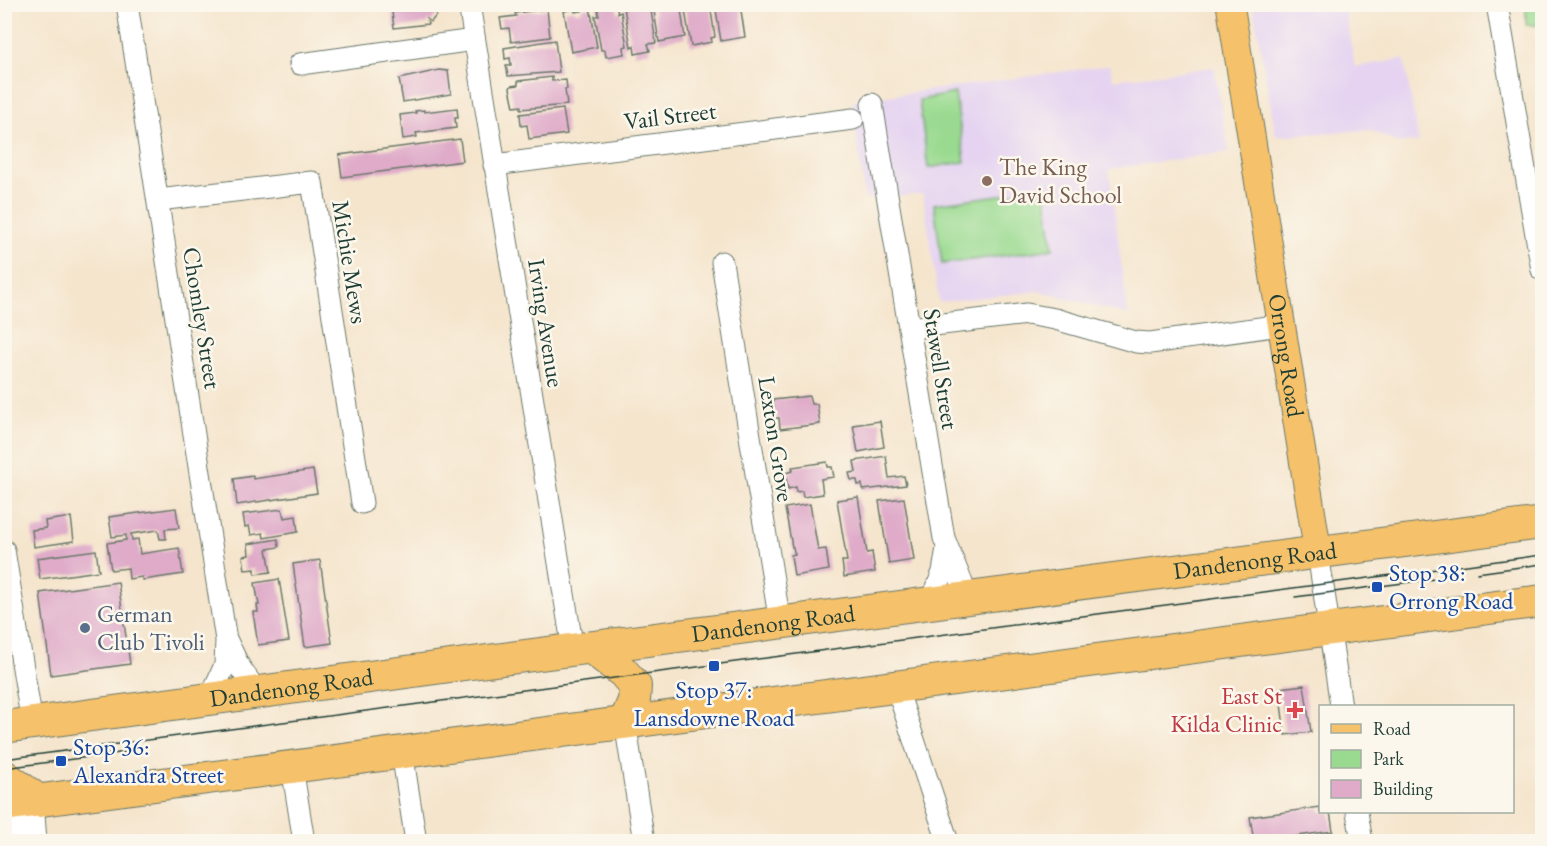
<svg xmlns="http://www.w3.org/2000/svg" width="1547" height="846" font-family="'EB Garamond',serif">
<rect width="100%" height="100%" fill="#fbf7ec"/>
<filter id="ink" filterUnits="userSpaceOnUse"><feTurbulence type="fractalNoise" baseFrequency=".0167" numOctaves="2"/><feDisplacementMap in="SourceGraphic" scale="12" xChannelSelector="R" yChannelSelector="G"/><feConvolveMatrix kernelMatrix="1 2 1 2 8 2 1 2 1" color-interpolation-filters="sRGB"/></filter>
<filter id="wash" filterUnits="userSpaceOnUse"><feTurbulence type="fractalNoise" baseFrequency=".008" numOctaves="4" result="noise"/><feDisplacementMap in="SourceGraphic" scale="24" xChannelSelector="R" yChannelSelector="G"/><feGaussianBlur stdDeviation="1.35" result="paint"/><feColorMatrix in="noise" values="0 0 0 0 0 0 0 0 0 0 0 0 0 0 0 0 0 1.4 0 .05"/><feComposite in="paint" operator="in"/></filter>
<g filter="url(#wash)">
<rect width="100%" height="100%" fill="#f5e5cd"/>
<g fill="#e5d3f1">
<path d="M1253 5H1344L1355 67 1404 59 1419 142 1398 143 1370 130 1276 136Z"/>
<path d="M1110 65 1113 80 1214 67 1229 152 1109 169 1128 315 1040 291 939 302 923 194 865 199 852 101Z"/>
</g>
<g fill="#9ada90" stroke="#5c8c62" stroke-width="1.5">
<rect x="1526" y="5" width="16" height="20"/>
<path d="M955 93 965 162 928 168 919 100Z"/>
<path d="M1045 189 1053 249 942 264 934 204Z"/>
</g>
<g id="blocks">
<g fill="#dfabc9">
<path d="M401 4H439V10L435 11 438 13 431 22 427 19 428 24 394 28 392 12 402 10Z"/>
<path d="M597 4H616L618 13 621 12 627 46 623 47 624 54 606 57 605 50H601L595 16H599Z"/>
<path d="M626 4H650L656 43 648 44 650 51 635 54 634 46 631 47 624 8H626Z"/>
<path d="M653 4H680L685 37 659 42Z"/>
<path d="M684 4H710L715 37 711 38 712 42 691 46Z"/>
<path d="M715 4H740L745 37 721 41Z"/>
<path d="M590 7 597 47 571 52 564 11 574 9 575 12 582 11 581 8Z"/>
<path d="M547 9 550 37 511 42 509 28 502 29 500 18 516 16 515 13Z"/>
<path d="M555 40 559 72 508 76 506 65H511L510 58 505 59 504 48Z"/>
<path d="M439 70 448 71 451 94 403 102 399 79Z"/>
<path d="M552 77V81L566 80 567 89H565L567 105 521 109V106L514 107 510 88 511 86 518 85V81Z"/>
<path d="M457 108 458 118H455L456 128 416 133 417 137 403 139 400 115 416 113 415 111 424 110V112Z"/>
<path d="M563 109 567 134 529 139 527 125 521 126 520 114Z"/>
<path d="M460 139 463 161 342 177 339 155Z"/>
<path d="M809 396 811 404H817L820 424 780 429 779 418H775L773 400Z"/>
<path d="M880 421 884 447 858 452 853 425Z"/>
<path d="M886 456 889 478 904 476 906 485 863 490 862 484 858 485 857 480H851L849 473 856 472 854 461Z"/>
<path d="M827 462 828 467H832L834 477 821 479 823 494 803 497 802 491 796 492V487L788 489 785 473 793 471 792 467Z"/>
<path d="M313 470 317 493 237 505 234 479 253 476V479Z"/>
<path d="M858 497 867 553 872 552 875 572 844 577 842 561H847L837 500Z"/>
<path d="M904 498 914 560 889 564 879 501Z"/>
<path d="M810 504 818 550 826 549 829 570 794 576 791 555 795 554 794 552 793 547H792L785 508Z"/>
<path d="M176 508 179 528 165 529 166 539H160L158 530 131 534 132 540 138 539 140 554 179 548 183 574 143 580 142 577 129 579 128 568 111 570 107 543 126 540V535L112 537 109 517Z"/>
<path d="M282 509 284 518 296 516 298 532 264 538 263 533 251 535 249 526 245 527 243 514Z"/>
<path d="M71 517 74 541 34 547 32 530 46 528 45 521Z"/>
<path d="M278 539 279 547 267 549 271 572 255 574V569L245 570 243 556 249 555 248 544Z"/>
<path d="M96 550 99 571 40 579 37 558Z"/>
<path d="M320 560 332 643 305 647 293 564Z"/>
<path d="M279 579 289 641 258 645 253 612H258L257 605H259L255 583Z"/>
<path d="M118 582 130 664 51 675 40 593Z"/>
<path d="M1304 685 1311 732 1285 735 1279 688Z"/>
<path d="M1320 807V812H1330L1333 831 1254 842 1250 817Z"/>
</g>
</g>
</g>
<g filter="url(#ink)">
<use href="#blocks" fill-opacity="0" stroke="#6a786a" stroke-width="1.5"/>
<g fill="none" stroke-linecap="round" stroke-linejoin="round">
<defs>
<g id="minor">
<path d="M127 4 226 640 225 665 210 698"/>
<path d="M469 4 573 650"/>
<path d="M1497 4 1542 270"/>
<path d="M300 64 474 40"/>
<path d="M872 104 944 538 968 598"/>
<path d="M494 165 853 119"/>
<path d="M158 200 312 182 362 503"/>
<path d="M722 262 780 623"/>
<path d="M909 328 1027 314 1055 319 1136 342 1150 343 1281 325"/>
<path d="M4 550 32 724"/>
<path d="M1318 553 1341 706"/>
<path d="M931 603 943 572 947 548"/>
<path d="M227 641 239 666 257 692"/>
<path d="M896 686 948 842"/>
<path d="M625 722 644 842"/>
<path d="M402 752 416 842"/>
<path d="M292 767 304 842"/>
<path d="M33 801 36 842"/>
<path d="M6 805 15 820 22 842"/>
<path d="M1357 812 1362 842"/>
</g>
<g id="major">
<path id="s1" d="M1230 4 1318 553"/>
</g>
<g id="highway">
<path d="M592 648 623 672 635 686 634 701 625 722"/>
<path id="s2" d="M4 727 472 663 1542 523"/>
<path d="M4 776 39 801"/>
<path d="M4 805 1542 601"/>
</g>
</defs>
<use href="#minor" stroke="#6a786a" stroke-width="23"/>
<use href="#major" stroke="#6a786a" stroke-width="29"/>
<use href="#highway" stroke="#6a786a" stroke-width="34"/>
<use href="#minor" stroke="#fff" stroke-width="21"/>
<use href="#major" stroke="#f5c16b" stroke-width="27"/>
<use href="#highway" stroke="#f5c16b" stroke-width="32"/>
<g stroke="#1f3d34" stroke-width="1.5">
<path d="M1477 573 1542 564"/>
<path d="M1295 597 1450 577"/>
<path d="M4 759 1542 555"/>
<path d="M4 768 135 751"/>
</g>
</g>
</g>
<circle fill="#8d6e63" stroke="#fbf7ec" stroke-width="2" cx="987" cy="181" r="6"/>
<g fill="#1a4fb4" stroke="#fbf7ec" stroke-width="2">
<rect x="1371" y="581" width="12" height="12" rx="3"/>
<rect x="708" y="660" width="12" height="12" rx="3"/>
<rect x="55" y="755" width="12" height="12" rx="3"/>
</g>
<circle fill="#5c6f8a" stroke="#fbf7ec" stroke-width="2" cx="85" cy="628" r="6"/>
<path fill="#e0444e" stroke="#fbf7ec" stroke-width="2" d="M1292 701h6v6h6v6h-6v6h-6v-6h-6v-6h6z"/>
<g text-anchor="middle" stroke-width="5" stroke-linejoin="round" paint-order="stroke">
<g font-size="24" fill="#1f3d34" stroke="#fbf7ec">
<text transform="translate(670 116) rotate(-7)" y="8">Vail Street</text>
<text transform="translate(350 262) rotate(81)" y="8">Michie Mews</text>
<text transform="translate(202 318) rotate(81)" y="8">Chomley Street</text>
<text transform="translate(546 323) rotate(81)" y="8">Irving Avenue</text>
<text dy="8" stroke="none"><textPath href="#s1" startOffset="356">Orrong Road</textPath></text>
<text transform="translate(941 369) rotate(81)" y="8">Stawell Street</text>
<text transform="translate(776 439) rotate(81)" y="8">Lexton Grove</text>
<text dy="8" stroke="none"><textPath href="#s2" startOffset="1262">Dandenong Road</textPath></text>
<text dy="8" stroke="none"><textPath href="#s2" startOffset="776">Dandenong Road</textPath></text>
<text dy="8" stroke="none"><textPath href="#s2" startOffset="290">Dandenong Road</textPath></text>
</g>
<g font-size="24" fill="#785e54" stroke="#fbf7ec" text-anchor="start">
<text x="999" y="175">The King<tspan x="999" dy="28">David School</tspan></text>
</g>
<g font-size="24" fill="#164399" stroke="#fbf7ec" text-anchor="start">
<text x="1389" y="581">Stop 38:<tspan x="1389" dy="28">Orrong Road</tspan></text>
<text x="714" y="698" text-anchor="middle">Stop 37:<tspan x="714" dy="28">Lansdowne Road</tspan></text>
<text x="73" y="755">Stop 36:<tspan x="73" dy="28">Alexandra Street</tspan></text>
</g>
<g font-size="24" fill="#4e5e75" stroke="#fbf7ec" text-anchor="start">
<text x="97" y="622">German<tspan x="97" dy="28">Club Tivoli</tspan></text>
</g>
<g font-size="24" fill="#be3a42" stroke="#fbf7ec" text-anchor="end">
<text x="1282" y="704">East St<tspan x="1282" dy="28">Kilda Clinic</tspan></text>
</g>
</g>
<rect width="1547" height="846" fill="none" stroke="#fbf7ec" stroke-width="24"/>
<rect x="1319" y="705" width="195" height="108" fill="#fbf7ec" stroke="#a3ada2" stroke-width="1.5"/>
<rect x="1331" y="724" width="30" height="9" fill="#f5c16b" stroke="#a3ada2" stroke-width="1.5"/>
<text x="1373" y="735" font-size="18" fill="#1f3d34">Road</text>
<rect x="1331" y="750" width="30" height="18" fill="#9ada90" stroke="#a3ada2" stroke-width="1.5"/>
<text x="1373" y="765" font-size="18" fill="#1f3d34">Park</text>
<rect x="1331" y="780" width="30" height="18" fill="#dfabc9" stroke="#a3ada2" stroke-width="1.5"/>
<text x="1373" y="795" font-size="18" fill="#1f3d34">Building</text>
</svg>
